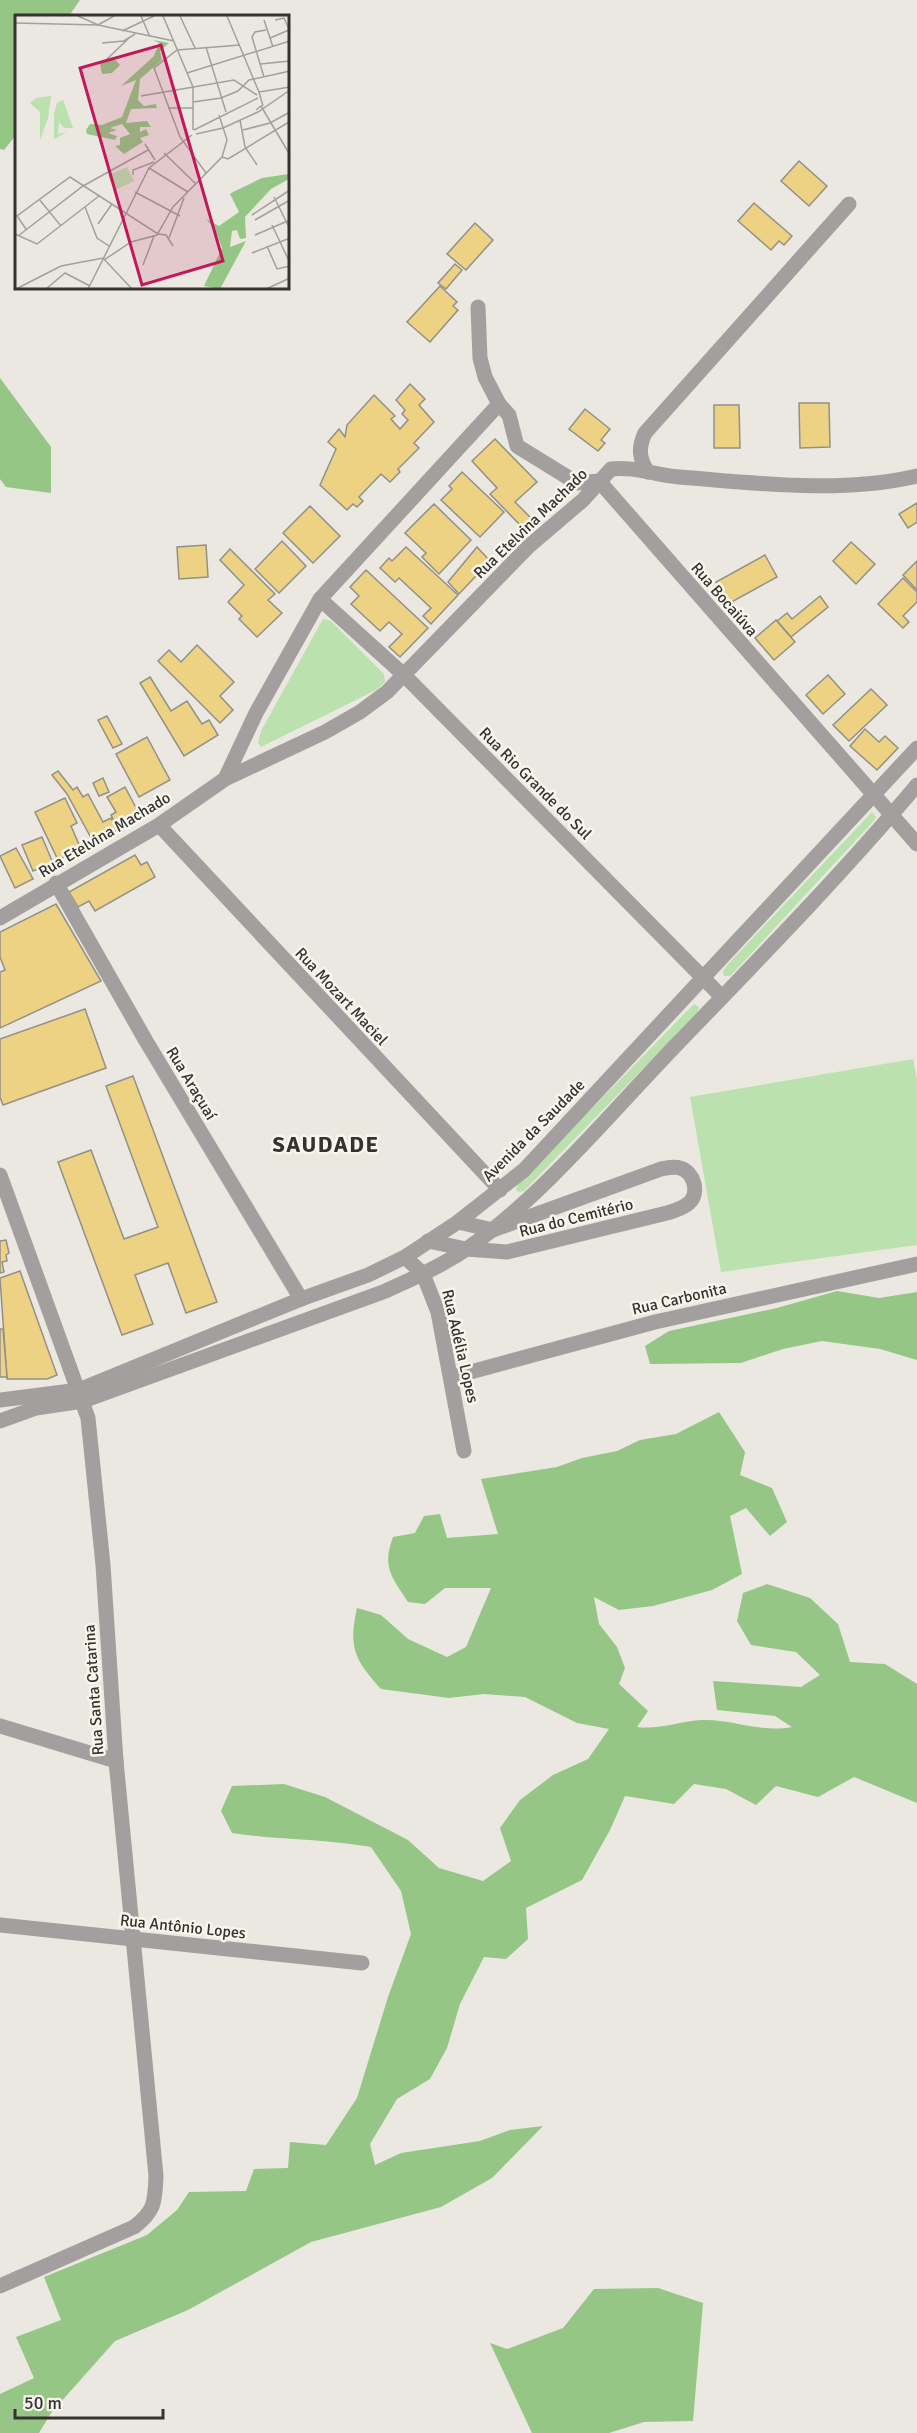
<svg xmlns="http://www.w3.org/2000/svg" width="917" height="2433" font-family="Signika,sans-serif">
<rect width="100%" height="100%" fill="#eae8e0"/>
<g fill="#bae1ae">
<path d="M323 619 331 621 384 674 385 682 376 690 261 747 258 743 261 731Z"/>
<path d="M872 812 876 817 871 824 735 971 730 976H724L723 971 728 964Z"/>
<path d="M694 1004 699 1007 697 1013 524 1191 518 1192 516 1190 518 1184Z"/>
<path d="M913 1059 917 1080V1245L721 1272 690 1097Z"/>
</g>
<g fill="#95c685">
<path d="M0 0H80L69 16H16V135L4 150 0 149Z"/>
<path d="M0 378 51 447V493L6 487 0 479Z"/>
<path d="M837 1291 879 1298 917 1292V1360L880 1349 822 1341 783 1349 741 1363 650 1364 645 1346 669 1331 777 1308Z"/>
<path d="M719 1412 745 1452 740 1475 772 1488 787 1522 770 1536 746 1508 730 1516 742 1574 712 1590 653 1606 619 1610 594 1597 599 1624 617 1647 625 1668 619 1684 648 1711 637 1727C659 1730 680 1721 702 1720 734 1719 759 1733 792 1727L775 1716 717 1710 713 1681 801 1687 820 1675 796 1652 751 1645 737 1621 743 1593 767 1584 810 1598 838 1624 850 1662 885 1664 917 1684V1803L854 1777 818 1797 776 1786 756 1805 726 1789 694 1784 674 1804 625 1796 610 1830 582 1880 526 1908 528 1939 506 1959 484 1957 460 2004 447 2048 430 2079 397 2099 370 2144 375 2165 401 2153 480 2141 510 2130 543 2126 492 2178 441 2207 311 2242 188 2310 115 2341 51 2413 39 2433H0V2394L34 2378 16 2337 61 2320 44 2277 147 2235 177 2210 189 2192 246 2191 254 2169 288 2168 290 2142 326 2145 357 2098 388 1997 411 1934 401 1891 371 1847C325 1839 278 1840 232 1833L221 1811 232 1786 284 1784 325 1797 408 1840 439 1868 483 1881 511 1861 500 1828 520 1800 553 1775 588 1759 609 1729 577 1723 525 1697 484 1694 449 1698 381 1689C355 1660 348 1648 357 1608L381 1615 408 1639 447 1657 466 1647 491 1588H445L425 1604 408 1602C391 1576 382 1567 393 1537L415 1533 424 1516 440 1514 447 1538 498 1534 481 1479 557 1467 582 1458 617 1451 640 1440 676 1434Z"/>
<path d="M658 2288 703 2303 693 2421 644 2422 609 2433H532L490 2343 507 2349 563 2328 594 2289Z"/>
</g>
<g fill="#ecd282" stroke="#929089" stroke-width="1.5">
<path d="M799 161 827 186 809 206 781 181Z"/>
<path d="M754 203 792 236 784 245 779 241 771 250 738 221Z"/>
<path d="M475 223 493 240 466 270 447 254Z"/>
<path d="M455 264 462 270 446 289 438 283Z"/>
<path d="M440 286 457 302 453 306 458 310 430 342 407 322Z"/>
<path d="M410 384 425 399 419 405 434 422 414 443 419 448 398 469 400 472 390 482 381 474 359 497 363 501 357 507 353 504 347 510 320 485 336 449 328 442 339 429 345 437 347 425 374 395 395 416 391 419 400 429 408 420 402 414 405 410 396 400Z"/>
<path d="M799 403H829L830 447 800 448Z"/>
<path d="M714 405H739L740 448H714Z"/>
<path d="M585 409 610 429 601 440 605 443 598 451 569 429Z"/>
<path d="M495 439 537 482 515 502 531 518 522 527 490 494 497 488 472 461Z"/>
<path d="M462 472 504 512 480 537 441 500 452 489 449 486Z"/>
<path d="M917 503V522L908 528 899 514Z"/>
<path d="M434 504 471 540 439 574 422 557 426 553 405 533Z"/>
<path d="M310 506 340 536 313 563 283 533Z"/>
<path d="M282 541 306 566 279 593 255 569Z"/>
<path d="M851 542 875 564 856 584 833 561Z"/>
<path d="M206 545 208 577 179 579 177 547Z"/>
<path d="M406 547 458 595 431 624 423 616 431 608 399 578 395 582 380 568 389 558 392 561Z"/>
<path d="M477 547 490 561 459 594 448 582Z"/>
<path d="M230 549 275 594 268 600 282 613 257 637 239 619 242 616 228 602 244 585 220 560Z"/>
<path d="M765 555 777 577 728 604 716 582Z"/>
<path d="M917 561V590L903 575Z"/>
<path d="M366 570 428 628 400 657 389 647 402 634 389 622 380 631 351 604 359 596 350 587Z"/>
<path d="M903 578 917 592V602L903 616 909 622 903 628 878 604Z"/>
<path d="M820 596 828 607 791 637 777 621 787 613 792 619Z"/>
<path d="M776 620 795 642 774 660 755 638Z"/>
<path d="M197 645 234 682 220 696 233 710 220 723 158 661 169 650 181 662Z"/>
<path d="M828 675 845 694 823 714 806 695Z"/>
<path d="M150 677 171 711 187 701 202 724 209 720 218 735 184 756 140 683Z"/>
<path d="M871 689 887 705 849 741 833 725Z"/>
<path d="M107 716 122 744 113 748 98 720Z"/>
<path d="M865 729 879 742 885 736 898 748 877 770 850 746Z"/>
<path d="M147 737 170 780 139 797 116 754Z"/>
<path d="M58 771 73 790 77 787 83 797 88 794 103 822 111 818 117 830 95 845 67 794 52 775Z"/>
<path d="M103 778 109 792 99 796 93 783Z"/>
<path d="M125 787 141 817 119 830 111 815 116 812 107 797Z"/>
<path d="M65 798 77 823 71 826 81 849 58 860 35 812Z"/>
<path d="M42 837 53 863 33 871 22 845Z"/>
<path d="M16 848 33 879 15 888 0 856Z"/>
<path d="M135 855 141 865 147 862 155 877 95 911 89 901 78 907 69 892Z"/>
<path d="M56 904 101 981 0 1028V972L5 970 0 957V932Z"/>
<path d="M85 1009 106 1068 3 1105 0 1097V1039Z"/>
<path d="M133 1076 217 1302 186 1313 168 1263 135 1275 153 1324 122 1335 58 1162 91 1150 124 1239 158 1227 106 1086Z"/>
<path d="M6 1240 9 1253 6 1255 7 1261 2 1262 4 1272 0 1273V1241Z"/>
<path d="M20 1271 57 1375 47 1379H7L0 1278Z"/>
<path d="M0 1329H3L7 1377H0Z"/>
</g>
<g fill="none" stroke-linecap="round" stroke-linejoin="round">
<g stroke="#a39f9e" stroke-width="15">
<path d="M478 307 480 358 485 377 499 404 509 415 517 446 577 483 599 481 917 844"/>
<path d="M648 472C639 459 638 448 645 433L849 204"/>
<path d="M320 599 404 675 722 997"/>
<path d="M225 779 256 713 320 599 499 404"/>
<path d="M159 825 500 1190"/>
<path d="M56 883 146 1041 301 1299"/>
<path d="M0 918 159 825 225 779 325 732 360 712 387 692 529 546 583 500 611 469C634 466 655 475 679 477 757 483 839 494 917 476"/>
<path d="M0 1175 88 1418 103 1565 116 1761 156 2176C155 2202 155 2211 134 2227L0 2286"/>
<path d="M428 1241 466 1249 507 1252 667 1213C674 1211 683 1208 689 1203 700 1193 694 1172 680 1168 674 1166 667 1168 661 1169L493 1230 458 1222"/>
<path d="M405 1257 423 1274 438 1312 464 1451"/>
<path d="M452 1377 655 1322 917 1264"/>
<path d="M0 1400 79 1390 301 1299 368 1275 405 1257 458 1222 524 1170 917 748"/>
<path d="M0 1421 36 1408 83 1401 383 1292C412 1279 442 1266 468 1248 544 1195 614 1109 679 1042 760 958 842 874 917 785"/>
<path d="M0 1726 116 1761"/>
<path d="M0 1925 362 1963"/>
</g>
</g>
<g text-anchor="middle" stroke-width="5" stroke-linejoin="round" paint-order="stroke">
<g font-size="16" fill="#343330" stroke="#f8f5ed">
<text transform="translate(530 523) rotate(-44)" y="6">Rua Etelvina Machado</text>
<text transform="translate(725 599) rotate(49)" y="6">Rua Bocaiúva</text>
<text transform="translate(536 783) rotate(45)" y="6">Rua Rio Grande do Sul</text>
<text transform="translate(104 834) rotate(-31)" y="6">Rua Etelvina Machado</text>
<text transform="translate(342 996) rotate(47)" y="6">Rua Mozart Maciel</text>
<text transform="translate(192 1083) rotate(59)" y="6">Rua Araçuaí</text>
<text transform="translate(533 1130) rotate(-45)" y="6">Avenida da Saudade</text>
<text transform="translate(576 1217) rotate(-14)" y="6">Rua do Cemitério</text>
<text transform="translate(679 1298) rotate(-13)" y="6">Rua Carbonita</text>
<text transform="translate(461 1346) rotate(77)" y="6">Rua Adélia Lopes</text>
<text transform="translate(93 1690) rotate(-94)" y="6">Rua Santa Catarina</text>
<text transform="translate(183 1926) rotate(6)" y="6">Rua Antônio Lopes</text>
</g>
<g font-size="22" font-weight="bold" letter-spacing="1.5" fill="#343330" stroke="#f8f5ed">
<text x="326" y="1152">SAUDADE</text>
</g>
</g>
<g transform="translate(15 15)">
<rect width="274" height="274" fill="#eae8e0"/>
<path d="M36 81 33 103 25 125V97L15 88 21 83ZM48 85 58 113H49L44 107 43 119 52 117 39 124V99L42 88ZM112 152 119 166 100 175 93 160Z" fill="#bae1ae"/>
<path d="M138 25 154 28 145 36 147 45 125 64 123 85 129 91 141 89 142 93 116 94 111 108 132 106 136 112H125V117L131 114 134 120 125 123 128 127 109 139 100 131 105 130V123L115 119 107 109 95 113 102 115 93 118 102 121 100 125 72 119 71 115 75 109 87 110 107 102 121 65 106 71 139 41 144 28ZM98 42 105 50 97 58 87 59 85 49ZM274 159V164L256 174 230 202 231 223 225 224 222 215 217 216 215 232 231 226 205 274 189 271 207 233 200 214 191 204 204 211 224 197 215 179 218 177 247 163Z" fill="#95c685"/>
<path fill="none" stroke="#a1a09a" stroke-width="1.5" d="M63 1 83 10 99 1M126 1 135 22M148 1 178 72V115M165 1 180 33M212 1 244 77M249 5 258 32M260 5 269 3 275 16M0 8 83 10 159 26M107 16 139 1M255 23 274 15M87 28 109 26 120 19M191 32 211 97M90 46 114 23M245 49 275 46M172 58 275 26M249 62 237 22 240 17 251 15M126 81 219 65 242 80M178 87 206 83 223 76 234 65 275 56M248 91 244 77 275 72M153 93H178M241 95 246 91 275 140M225 105 230 132 242 150M179 115 243 83M228 115 255 108 275 97M181 119 208 113 243 97 275 75M130 129 140 145M149 138 181 169M207 142 213 144 274 107M134 153 173 177M191 158 165 122 139 53 162 35 225 30M118 160V155L139 147M120 177 165 201M259 182 275 214M24 184 46 211M70 192 82 223 94 231M237 200 275 175M240 205 275 185M83 209 97 189M257 210 275 248M11 214 2 201 55 162 143 219 151 220 158 231M0 219 22 229 84 181M240 220 275 205M3 221 68 171 133 135M154 223 169 183M252 231 262 254 275 251M237 238 275 223M89 245 116 227 142 220 158 192 207 142 212 125 204 100M128 250 139 221M1 274 46 251 88 243 117 274M31 274 50 258 75 271M73 274 134 153 177 120M251 274 275 263"/>
<path fill="#c2185b" fill-opacity="0.15" stroke="#c2185b" stroke-width="3" d="M146 30 208 246 127 270 65 53Z"/>
<rect width="274" height="274" fill="none" stroke="#343330" stroke-width="3"/>
</g>
<path d="M15 2409v9h148v-9" fill="none" stroke="#343330" stroke-width="3"/>
<text x="24" y="2409" font-size="18" fill="#343330" stroke="#f8f5ed" stroke-width="4.5" paint-order="stroke">50 m</text>
</svg>
